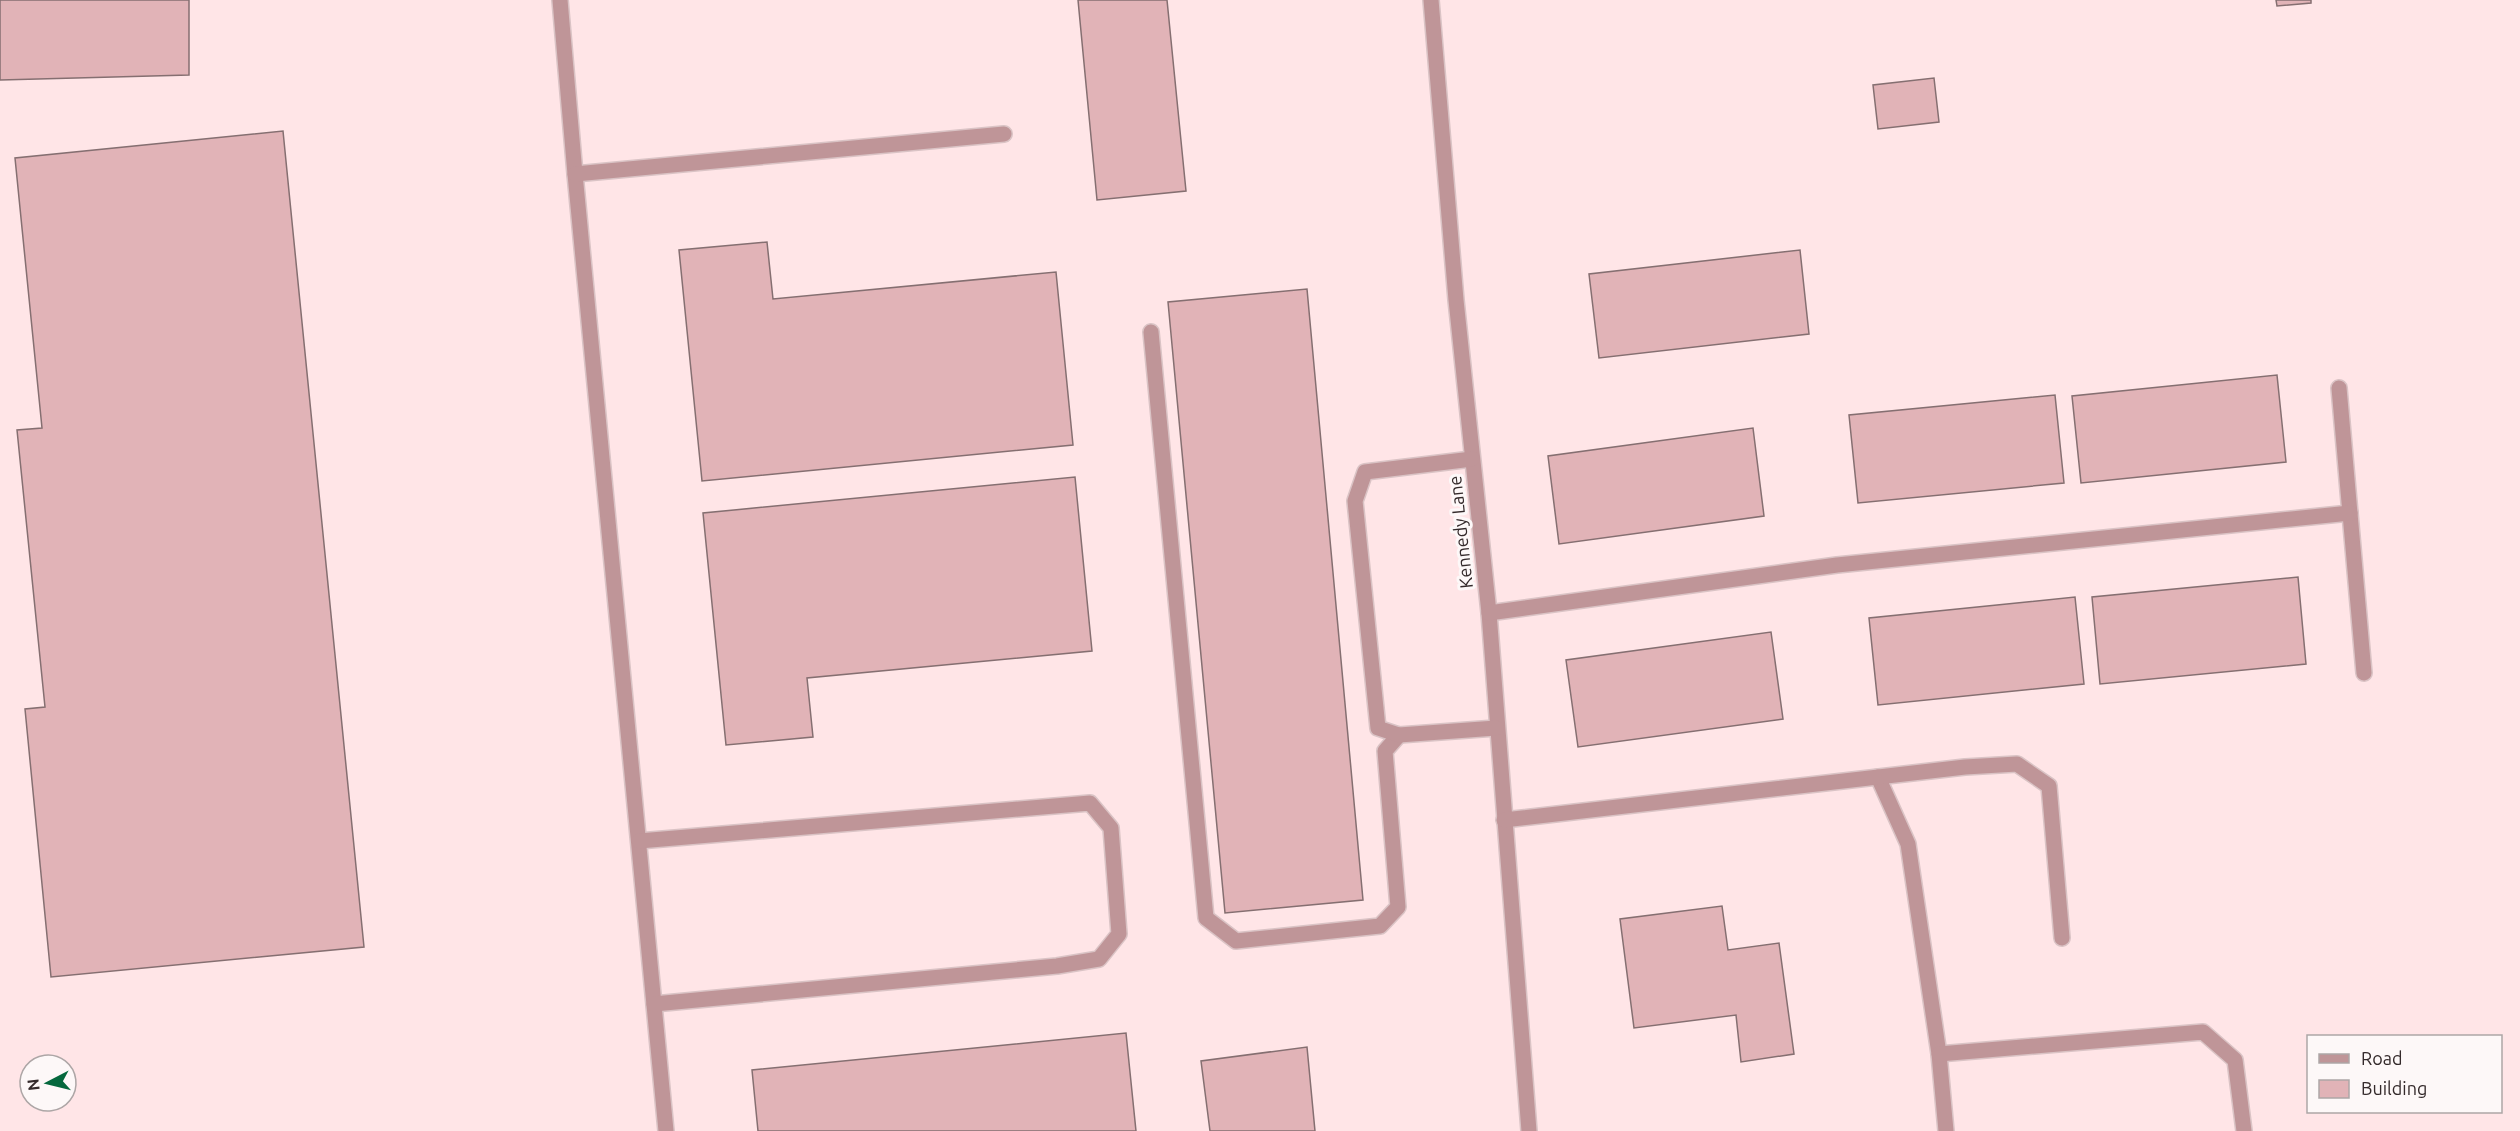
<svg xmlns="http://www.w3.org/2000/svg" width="2520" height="1131" font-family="Ubuntu,sans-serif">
<rect width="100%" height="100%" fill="#ffe5e7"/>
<g fill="#e1b3b7" stroke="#856f71" stroke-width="1.5">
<path d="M0 0H189V75L0 80Z"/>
<path d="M1078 0H1167L1186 191 1097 200Z"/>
<path d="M2276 0H2311V3L2277 6Z"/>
<path d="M1934 78 1939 122 1878 129 1873 85Z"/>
<path d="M283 131 364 947 51 977 25 709 45 707 17 430 42 428 15 158Z"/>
<path d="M767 242 773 299 1056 272 1073 445 702 481 679 250Z"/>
<path d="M1800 250 1809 334 1599 358 1589 274Z"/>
<path d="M1307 289 1363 900 1225 913 1168 302Z"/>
<path d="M2277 375 2286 462 2081 483 2072 396Z"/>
<path d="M2055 395 2064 483 1858 503 1849 415Z"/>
<path d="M1753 428 1764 516 1559 544 1548 456Z"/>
<path d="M1075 477 1092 651 807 678 813 737 726 745 703 513Z"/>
<path d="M2298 577 2306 664 2100 684 2092 597Z"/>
<path d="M2075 597 2084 684 1878 705 1869 618Z"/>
<path d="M1771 632 1783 719 1578 747 1566 660Z"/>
<path d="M1722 906 1728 950 1779 943 1794 1054 1741 1062 1736 1015 1634 1028 1620 919Z"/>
<path d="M1126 1033 1136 1131H758L752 1070Z"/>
<path d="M1307 1047 1315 1131H1210L1201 1061Z"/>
</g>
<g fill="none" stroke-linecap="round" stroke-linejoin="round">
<defs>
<g id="minor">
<path d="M560 0 575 174 666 1131"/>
<path d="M1431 0 1456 300 1489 613 1529 1131"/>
<path d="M575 174 1004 134"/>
<path d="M1151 332 1206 918 1236 941 1380 926 1398 907 1385 751 1399 735"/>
<path d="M2339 388 2364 673"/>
<path d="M1472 459 1365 472 1355 501 1378 728 1399 735 1496 728"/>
<path d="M1489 613 1837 565 2350 513"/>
<path d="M1878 777 1908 844 1939 1054 1946 1131"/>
<path d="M1504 820 1965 767 2017 764 2049 786 2062 938"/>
<path d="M639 841 1090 803 1111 828 1119 934 1099 959 1057 966 654 1004"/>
<path d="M1939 1054 2203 1032 2235 1060 2244 1131"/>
</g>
</defs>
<use href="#minor" stroke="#dac3c5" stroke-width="18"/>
<use href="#minor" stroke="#bf9598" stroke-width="15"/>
</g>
<g text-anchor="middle" stroke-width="6" stroke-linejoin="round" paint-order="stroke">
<g font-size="18" fill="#342a2b" stroke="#fdf8f8">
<text transform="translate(1461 532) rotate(-96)" y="6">Kennedy Lane</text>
</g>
</g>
<rect x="2307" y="1035" width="195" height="78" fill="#fdf8f8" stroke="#ada6a6" stroke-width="1.5"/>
<rect x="2319" y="1054" width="30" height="9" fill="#bf9598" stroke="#ada6a6" stroke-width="1.5"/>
<text x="2361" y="1065" font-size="18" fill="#342a2b">Road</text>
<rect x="2319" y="1080" width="30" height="18" fill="#e1b3b7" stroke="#ada6a6" stroke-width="1.5"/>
<text x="2361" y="1095" font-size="18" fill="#342a2b">Building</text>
<g transform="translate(48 1083) rotate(263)"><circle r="28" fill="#fdf8f8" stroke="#ada6a6" stroke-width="1.5"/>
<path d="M0-4.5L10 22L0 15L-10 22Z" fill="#05683d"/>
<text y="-9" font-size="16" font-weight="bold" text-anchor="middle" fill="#342a2b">N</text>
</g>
</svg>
